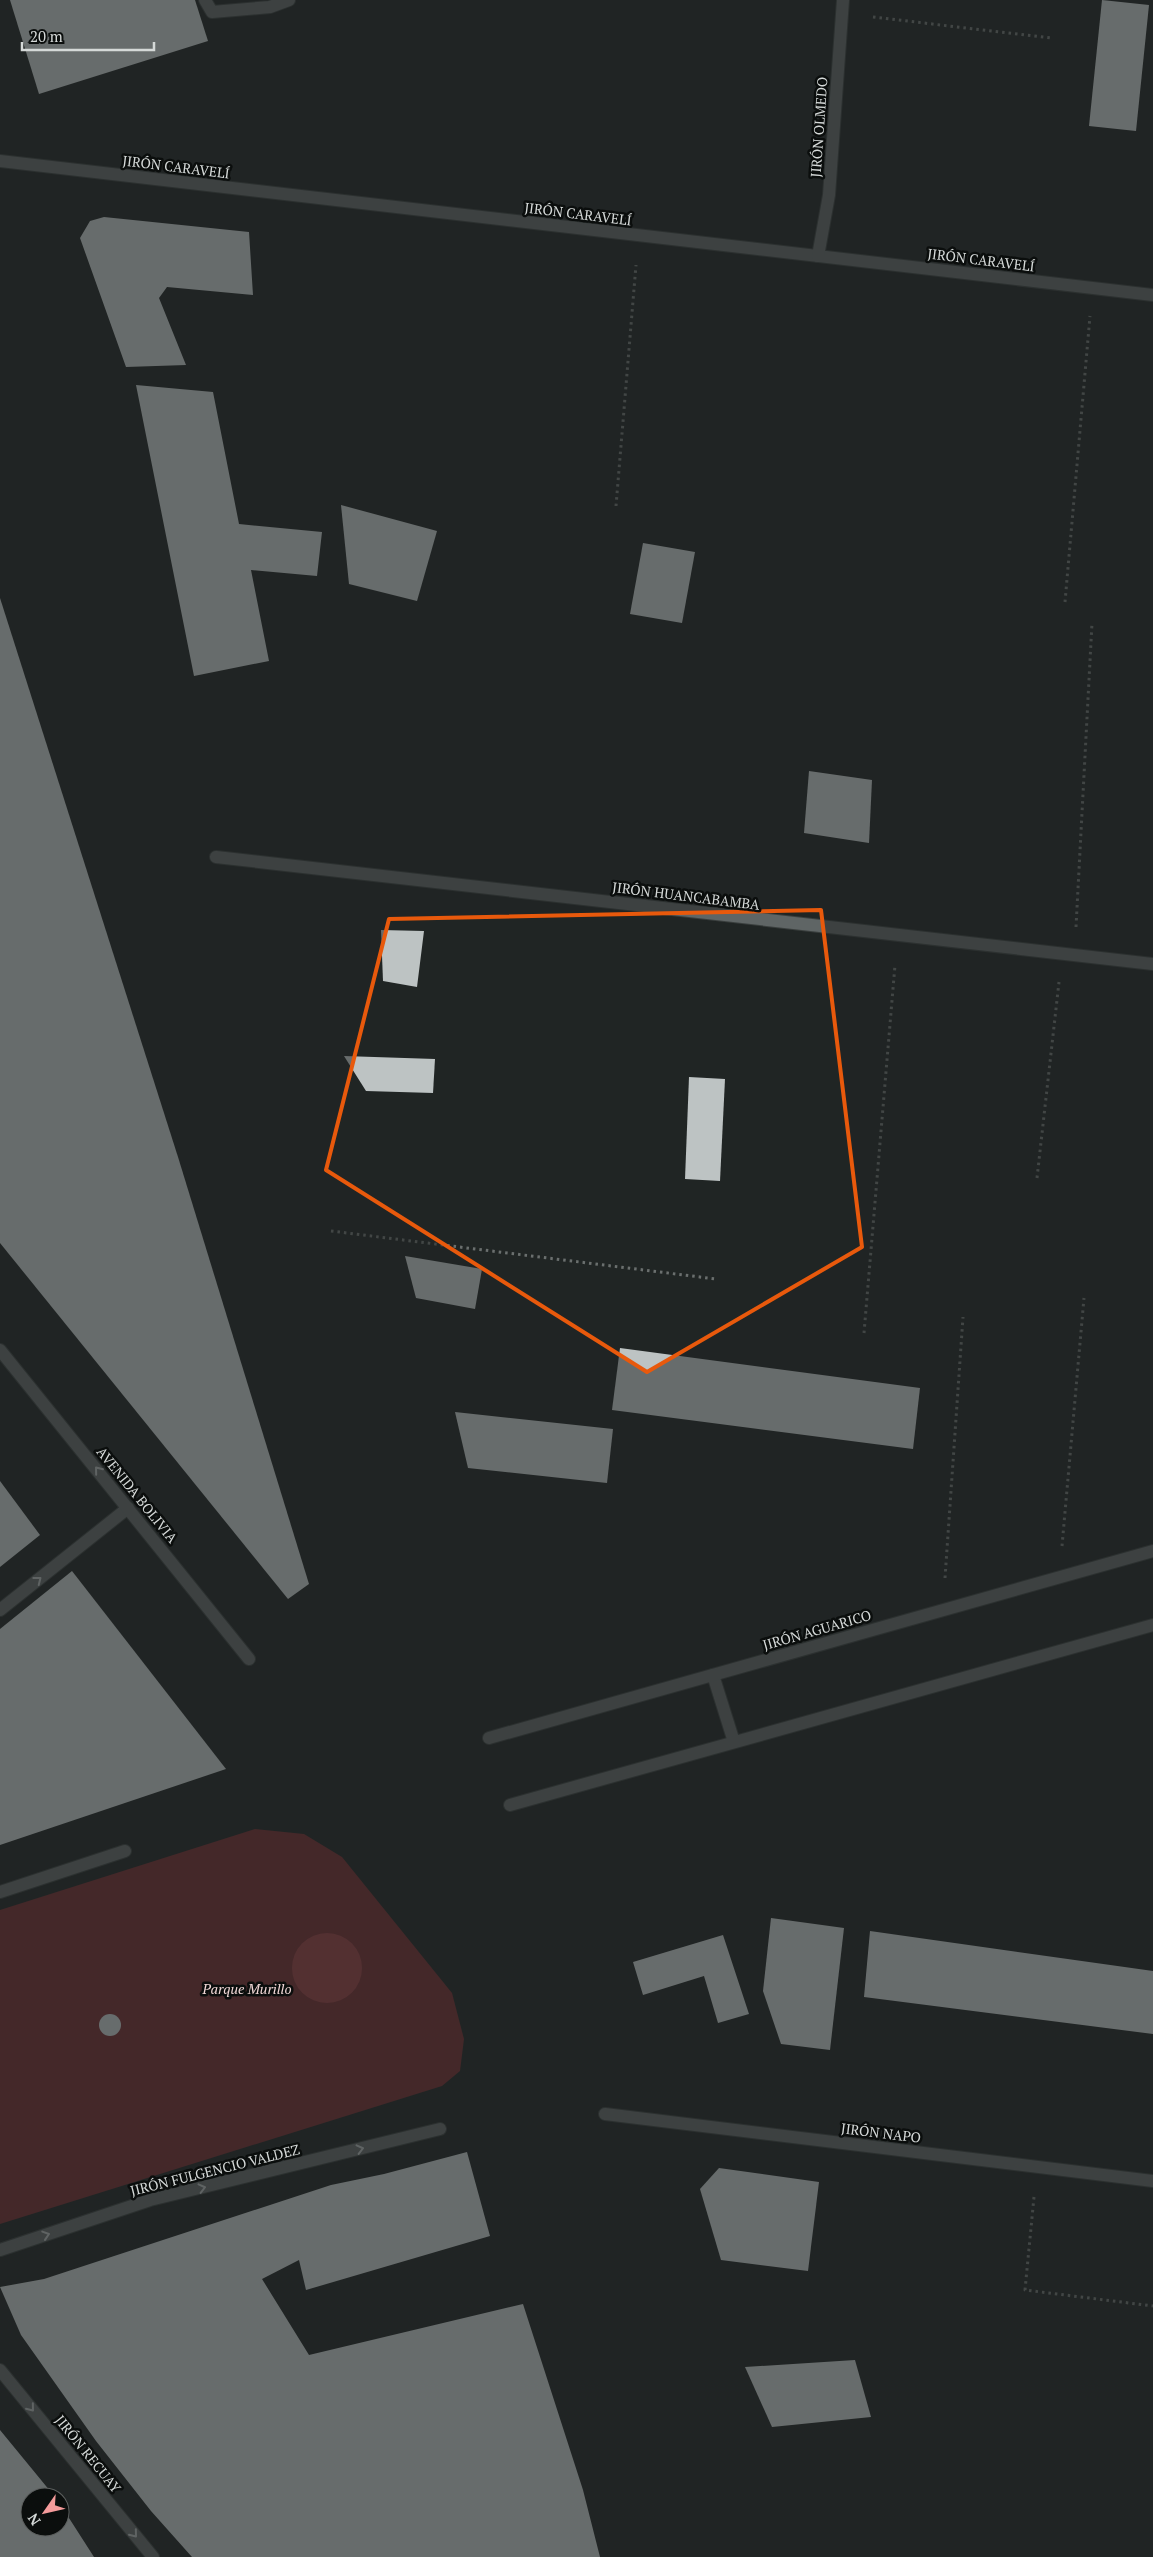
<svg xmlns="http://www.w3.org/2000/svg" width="1153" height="2557" font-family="'PT Serif',serif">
<rect width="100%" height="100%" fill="#202524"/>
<path fill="#6f2d30" d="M255 1829 304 1834 342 1857 452 1993 464 2039 460 2071 442 2086 0 2224V1910Z"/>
<circle fill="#913f42" cx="327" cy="1968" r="35"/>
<g fill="#bdc3c3">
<path d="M10 0H195L208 41 39 94Z"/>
<path d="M1102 0 1149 5 1136 131 1089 126Z"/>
<path d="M104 217 249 232 253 295 167 287 159 298 186 365 126 367 80 238 90 221Z"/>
<path d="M136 385 213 392 239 524 322 532 317 576 251 570 269 661 194 676Z"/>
<path d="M341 505 437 531 417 601 349 584Z"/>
<path d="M643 543 695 552 682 623 630 614Z"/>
<path d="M0 598 178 1157 309 1584 288 1599 0 1243Z"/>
<path d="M809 771 872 780 869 843 804 833Z"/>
<path d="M381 930 424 931 417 987 383 981Z"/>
<path d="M344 1056 435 1059 433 1093 366 1091Z"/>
<path d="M689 1077 725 1079 720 1181 685 1179Z"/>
<path d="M405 1256 482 1269 475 1309 416 1298Z"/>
<path d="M620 1348 920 1388 913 1449 612 1410Z"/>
<path d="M455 1412 613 1429 607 1483 468 1468Z"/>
<path d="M0 1481 40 1535 0 1567Z"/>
<path d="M72 1571 226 1769 0 1845V1629Z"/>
<path d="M771 1918 844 1928 830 2050 781 2044 763 1991Z"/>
<path d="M870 1931 1153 1971V2034L864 1997Z"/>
<path d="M723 1935 749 2014 718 2023 704 1976 643 1995 633 1962Z"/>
<circle cx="110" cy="2025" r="11"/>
<path d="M467 2152 490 2236 306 2290 299 2260 262 2279 309 2355 523 2304 583 2490 600 2557H192L151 2511 96 2441 21 2335 0 2287 44 2279 331 2185 384 2174Z"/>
<path d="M719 2168 819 2182 808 2271 721 2260 700 2189Z"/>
<path d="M855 2360 871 2417 772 2427 745 2367Z"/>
<path d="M0 2430 55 2497H30V2527H60V2504L94 2557H0Z"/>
</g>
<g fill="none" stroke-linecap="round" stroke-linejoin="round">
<defs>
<path id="service" d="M205 0 212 12 270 7 289 0"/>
<g id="minor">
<path d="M0 161 1153 295"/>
<path d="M818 256 829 195 843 0"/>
<path d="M216 857 1153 964"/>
<path d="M0 1610 128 1508"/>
<path d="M605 2114 1153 2181"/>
<path d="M0 2250 150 2200 440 2129"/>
<path d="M0 2370 153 2557"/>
</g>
<g id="tertiary">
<path d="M713 1675 734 1742"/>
<path d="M489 1738 1153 1551"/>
<path d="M510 1805 1153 1625"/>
</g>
<g id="secondary">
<path d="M0 1350 249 1659"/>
<path d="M0 1892 125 1851"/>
</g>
</defs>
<use href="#service" stroke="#3a3f3e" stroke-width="14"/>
<use href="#minor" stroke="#3a3f3e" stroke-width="14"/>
<use href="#tertiary" stroke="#3a3f3e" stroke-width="14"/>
<use href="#secondary" stroke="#3a3f3e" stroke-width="14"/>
<g stroke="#6a6f6e" stroke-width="3" stroke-dasharray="2.5 4" stroke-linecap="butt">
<path d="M873 17 1051 38"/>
<path d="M616 506 636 265"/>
<path d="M1065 602 1090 316"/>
<path d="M1076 927 1092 623"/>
<path d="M1037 1178 1059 982"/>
<path d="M331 1231 716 1279"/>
<path d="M864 1333 895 965"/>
<path d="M1062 1546 1084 1298"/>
<path d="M945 1578 963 1317"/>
<path d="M1034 2197 1025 2290 1153 2306"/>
</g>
<use href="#service" stroke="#5f6565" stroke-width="12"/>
<use href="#minor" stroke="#5f6565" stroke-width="12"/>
<use href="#tertiary" stroke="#5f6565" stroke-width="12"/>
<use href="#secondary" stroke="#5f6565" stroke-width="12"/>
</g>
<defs><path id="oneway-chevron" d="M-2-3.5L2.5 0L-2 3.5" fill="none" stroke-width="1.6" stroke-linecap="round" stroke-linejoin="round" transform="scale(1.25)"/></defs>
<g stroke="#acb0b0">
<use href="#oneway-chevron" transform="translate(98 1470) rotate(-129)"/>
<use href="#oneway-chevron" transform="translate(38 1580) rotate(-38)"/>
<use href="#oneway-chevron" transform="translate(360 2149) rotate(-14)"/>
<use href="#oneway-chevron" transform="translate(202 2188) rotate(-14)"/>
<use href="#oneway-chevron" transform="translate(46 2235) rotate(-18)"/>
<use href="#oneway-chevron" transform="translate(31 2408) rotate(51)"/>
<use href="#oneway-chevron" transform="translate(134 2534) rotate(51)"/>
</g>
<path d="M0 0H1153V2557H0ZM821 910 862 1247 647 1372 326 1170 389 919Z" fill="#202524" fill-opacity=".55" fill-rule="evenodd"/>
<path fill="none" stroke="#e8590c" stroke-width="4" stroke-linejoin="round" d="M821 910 862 1247 647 1372 326 1170 389 919Z"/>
<g text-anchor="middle" stroke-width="5" stroke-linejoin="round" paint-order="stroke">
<g font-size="14" fill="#d5d9d8" stroke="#0b0e0d">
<text transform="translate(819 127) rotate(-86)" y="5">JIRÓN OLMEDO</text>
<text transform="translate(176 167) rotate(7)" y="5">JIRÓN CARAVELÍ</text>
<text transform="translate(578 214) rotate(7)" y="5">JIRÓN CARAVELÍ</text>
<text transform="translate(981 260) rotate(7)" y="5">JIRÓN CARAVELÍ</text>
<text transform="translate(686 896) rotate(7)" y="5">JIRÓN HUANCABAMBA</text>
<text transform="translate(137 1495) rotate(51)" y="5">AVENIDA BOLIVIA</text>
<text transform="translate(817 1630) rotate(-16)" y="5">JIRÓN AGUARICO</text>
<text transform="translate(881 2133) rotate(7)" y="5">JIRÓN NAPO</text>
<text transform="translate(215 2170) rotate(-14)" y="5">JIRÓN FULGENCIO VALDEZ</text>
<text transform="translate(88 2454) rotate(51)" y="5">JIRÓN RECUAY</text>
</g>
<g font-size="14" font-style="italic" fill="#f1d8d7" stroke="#0b0e0d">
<text x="247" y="1994">Parque Murillo</text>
</g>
</g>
<g transform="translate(45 2512) rotate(236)"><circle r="24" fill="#0b0e0d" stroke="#5c5f5e"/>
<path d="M0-4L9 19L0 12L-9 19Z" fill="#f59b9b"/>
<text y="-8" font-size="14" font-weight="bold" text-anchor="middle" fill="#d5d9d8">N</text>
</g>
<path d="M22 42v8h132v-8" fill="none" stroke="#d5d9d8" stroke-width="2.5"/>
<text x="30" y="42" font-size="15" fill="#d5d9d8" stroke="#0b0e0d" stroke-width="4" paint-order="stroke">20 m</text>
</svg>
